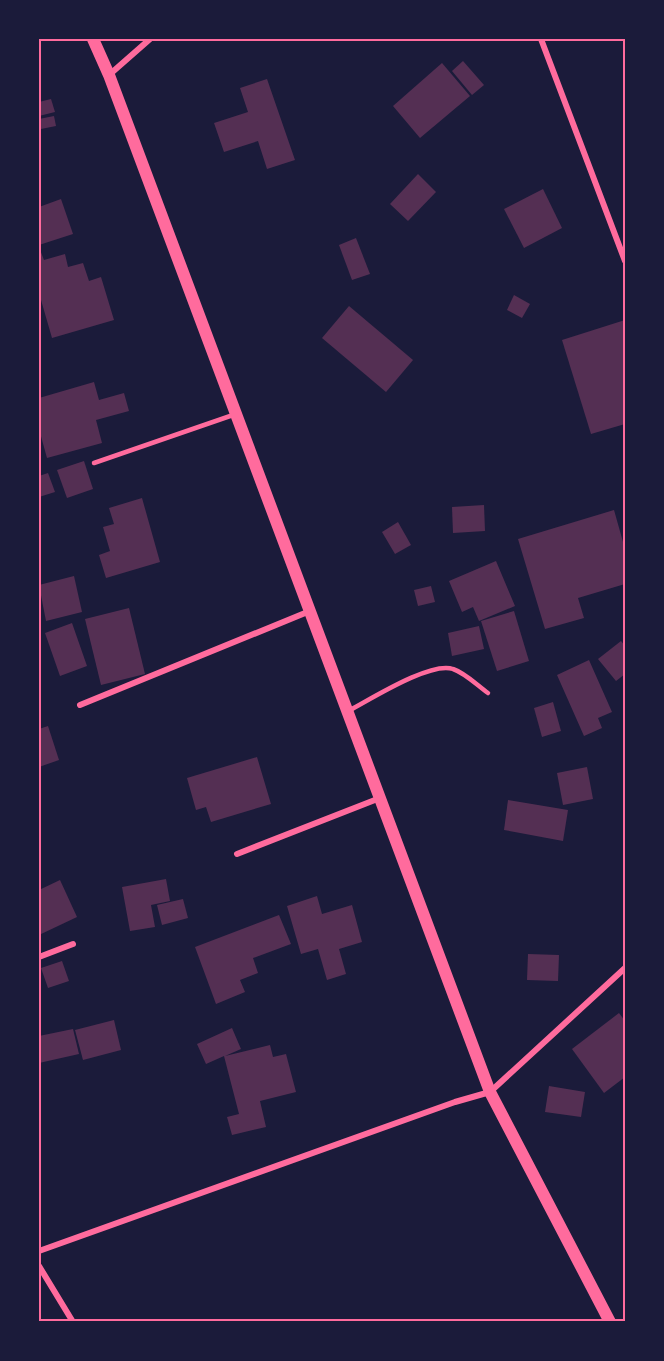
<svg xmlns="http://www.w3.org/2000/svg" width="664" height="1361" font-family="'Fira Sans Condensed',sans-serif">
<rect width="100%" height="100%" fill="#1b1b3a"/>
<g fill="#542f53">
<path d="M463 61 484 85 472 95 452 71Z"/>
<path d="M442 63 470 96 420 138 393 106Z"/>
<path d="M267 79 295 160 267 169 258 141 224 152 214 123 248 112 240 88Z"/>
<path d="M51 99 55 112 39 116V102Z"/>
<path d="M54 116 56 126 41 129 39 119Z"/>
<path d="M418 174 436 192 408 221 390 204Z"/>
<path d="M543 189 562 228 524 248 504 209Z"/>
<path d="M61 199 73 234 39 245V207Z"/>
<path d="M356 238 370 274 352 280 339 245Z"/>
<path d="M39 247 44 260 65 254 68 267 83 263 89 281 101 277 114 320 52 338 39 293Z"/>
<path d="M514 295 530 304 522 318 507 310Z"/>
<path d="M349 306 413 360 386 392 322 338Z"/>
<path d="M625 320V424L591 434 562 340Z"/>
<path d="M94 382 99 400 124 393 129 411 96 420 102 443 47 458 39 429V398Z"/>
<path d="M84 461 93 489 67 498 57 470Z"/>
<path d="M48 473 55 492 39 497V476Z"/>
<path d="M142 498 160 562 106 578 99 555 110 551 103 527 114 524 109 508Z"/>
<path d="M484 505 485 531 453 533 452 507Z"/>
<path d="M614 510 625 549V584L578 598 584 618 545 629 518 539Z"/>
<path d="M398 522 411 545 395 554 382 532Z"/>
<path d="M496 561 515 606 479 621 473 607 462 612 449 581Z"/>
<path d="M74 576 82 612 46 621 39 585Z"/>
<path d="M431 586 435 602 418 606 414 590Z"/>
<path d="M129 608 145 674 101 685 85 619Z"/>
<path d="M514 611 529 661 497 671 481 621Z"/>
<path d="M72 623 87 666 60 676 45 633Z"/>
<path d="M479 626 484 649 452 656 448 633Z"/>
<path d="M621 641 625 646V674L616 681 598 659Z"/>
<path d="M589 660 612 712 598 718 602 728 584 736 557 675Z"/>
<path d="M553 702 561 731 542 737 534 708Z"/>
<path d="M48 726 59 760 39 767V729Z"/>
<path d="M257 757 271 804 211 822 206 807 196 810 187 778Z"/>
<path d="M587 767 593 799 563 805 557 773Z"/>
<path d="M508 800 568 810 563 841 504 830Z"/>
<path d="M166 879 170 901 151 905 155 927 130 931 122 887Z"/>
<path d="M60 880 77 917 39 935V890Z"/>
<path d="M317 896 322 914 352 905 362 942 339 949 346 974 327 980 318 949 301 954 287 906Z"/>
<path d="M183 899 188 918 162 925 157 905Z"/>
<path d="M279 915 291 944 253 958 258 973 240 980 245 992 216 1004 195 947Z"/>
<path d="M528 954 559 955 558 981 527 980Z"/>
<path d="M62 961 69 981 48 988 41 968Z"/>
<path d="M619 1013 625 1021V1077L604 1093 572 1049Z"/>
<path d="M114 1020 121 1050 83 1060 75 1030Z"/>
<path d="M232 1028 241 1049 225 1056 270 1045 273 1057 286 1054 296 1092 260 1101 266 1127 232 1135 227 1117 239 1114 224 1056 206 1064 197 1044Z"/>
<path d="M73 1029 79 1054 39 1063V1036Z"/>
<path d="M549 1086 585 1092 581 1117 545 1112Z"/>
</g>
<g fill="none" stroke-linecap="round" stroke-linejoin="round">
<g stroke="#ff6b9d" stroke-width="4.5">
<path d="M94 463 236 414"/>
<path d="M350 710C371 699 431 661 453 669 465 673 477 685 488 693"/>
</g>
<g stroke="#ff6b9d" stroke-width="6">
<path d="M541 39 625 261"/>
<path d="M109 75 150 39"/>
<path d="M80 705 310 611"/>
<path d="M237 854 380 798"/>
<path d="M39 957 73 944"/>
<path d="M39 1251 455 1102 490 1092 625 968"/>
<path d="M39 1266 73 1322"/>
</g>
<path stroke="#ff6b9d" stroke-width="12" d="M93 39 109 75 490 1092 610 1322"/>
</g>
<rect width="664" height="1361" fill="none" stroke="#1b1b3a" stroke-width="81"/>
<rect x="40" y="40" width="584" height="1280" fill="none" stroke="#ff6b9d" stroke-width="2"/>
</svg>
